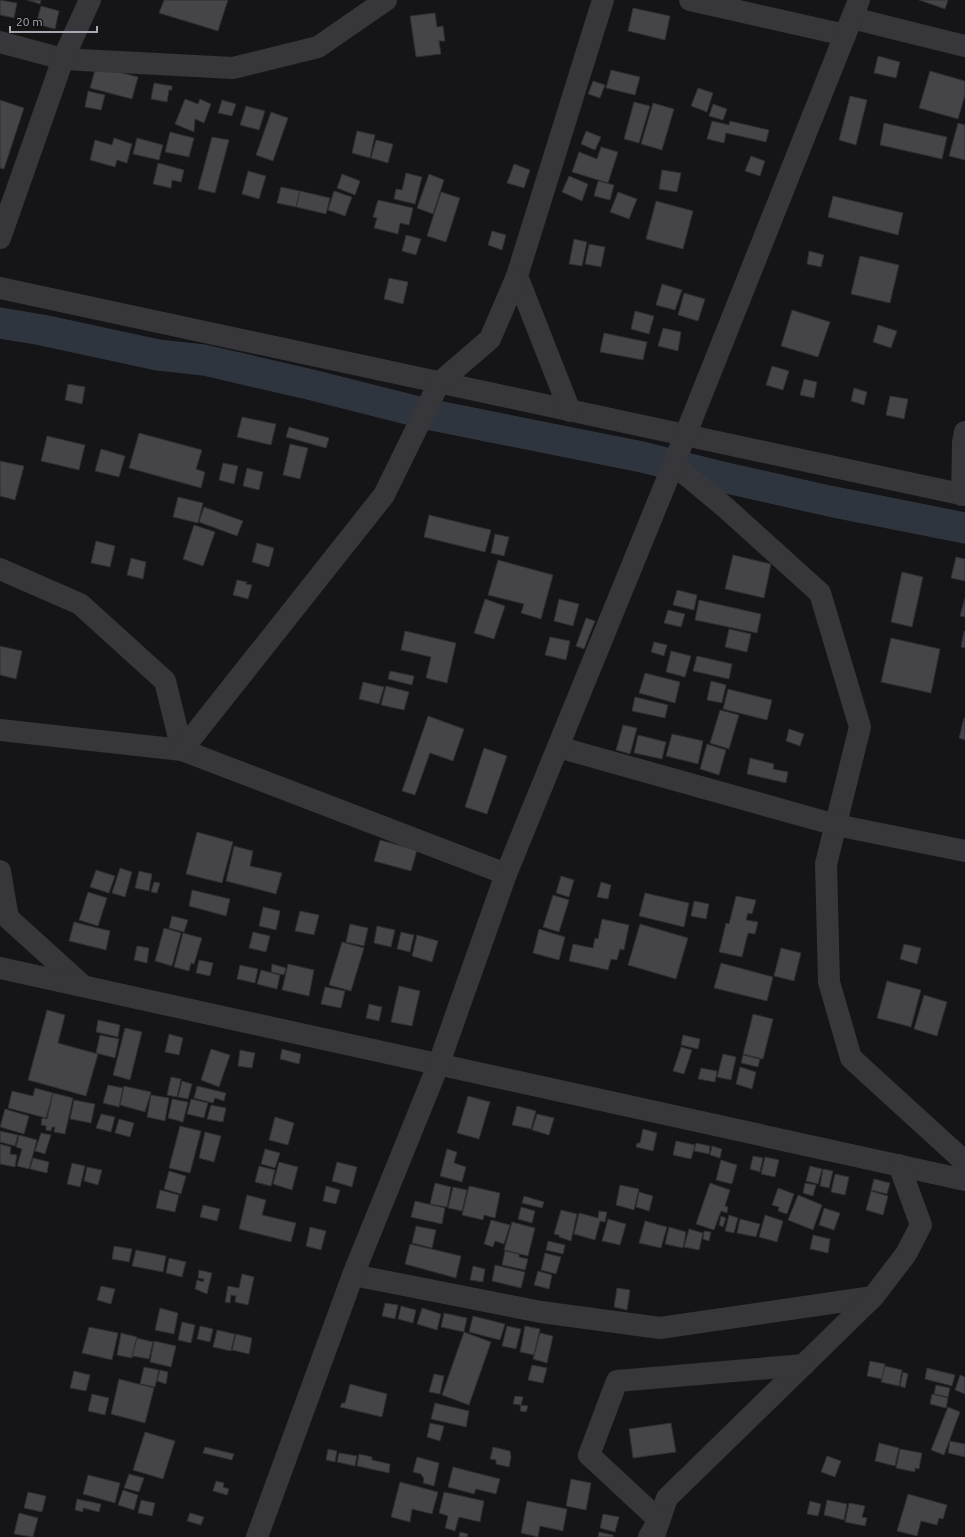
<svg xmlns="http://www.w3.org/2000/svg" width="965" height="1537" font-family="Ubuntu,sans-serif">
<rect width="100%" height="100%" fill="#151416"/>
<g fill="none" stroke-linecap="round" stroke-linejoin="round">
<path stroke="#2f353e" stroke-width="31" d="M0 323 42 330 158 355 204 360 308 384 427 414 642 457 718 476 829 501 965 528"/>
</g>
<g fill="#444449" stroke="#2f2f32">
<path d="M0 0 17 3 14 18 0 15Z"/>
<path d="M27 0H41L40 4Z"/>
<path d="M164 0H228L218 31 159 13Z"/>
<path d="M919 0H948L945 9Z"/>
<path d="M41 6 59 11 55 29 36 24Z"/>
<path d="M633 8 670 16 665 40 628 31Z"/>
<path d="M435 13 437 27 443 26 445 41H439L441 54 416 57 410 16Z"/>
<path d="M878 56 900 62 896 78 874 73Z"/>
<path d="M96 66 138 77 132 99 90 88Z"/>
<path d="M611 70 640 77 635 95 606 88Z"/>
<path d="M930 71 965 81V95L958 119 919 108Z"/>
<path d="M593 81 605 85 600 98 588 94Z"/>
<path d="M154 83 172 86V90H169L167 102 151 99Z"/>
<path d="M698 88 713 93 707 112 691 106Z"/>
<path d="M88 91 105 95 101 110 85 107Z"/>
<path d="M850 96 867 100 856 145 839 140Z"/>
<path d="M185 99 198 104 200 99 211 104 204 123 195 119 194 132 175 124Z"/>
<path d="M0 100 24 108 4 169 0 168Z"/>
<path d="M222 100 236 104 232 116 218 113Z"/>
<path d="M634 102 650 106 639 143 624 139Z"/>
<path d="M653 103 674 109 662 150 641 144Z"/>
<path d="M713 104 727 109 723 120 709 116Z"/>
<path d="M246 106 265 111 259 130 240 125Z"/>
<path d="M271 112 288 118 273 161 256 155Z"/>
<path d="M712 121 729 125 730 121 769 130 766 142 726 133 724 143 707 139Z"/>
<path d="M884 123 947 137 942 159 880 145Z"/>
<path d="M958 123 965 125V160L949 156Z"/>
<path d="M357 131 375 135 370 158 352 153Z"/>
<path d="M586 131 601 137 595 150 581 144Z"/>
<path d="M170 132 194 138 189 157 165 152Z"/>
<path d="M212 137 229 140 215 193 198 189Z"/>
<path d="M114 138 132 144 127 163 117 160 115 167 90 160 95 140 112 145Z"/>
<path d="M137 138 163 145 159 160 133 154Z"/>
<path d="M376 140 393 144 388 163 371 158Z"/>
<path d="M601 147 618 152 608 183 572 172 579 152 597 159Z"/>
<path d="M751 156 765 161 760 176 745 171Z"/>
<path d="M158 163 184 170 181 182 172 180 171 188 153 184Z"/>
<path d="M514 164 530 170 524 188 507 183Z"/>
<path d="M662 170 681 173 677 192 659 189Z"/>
<path d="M248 171 266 176 259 199 242 194Z"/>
<path d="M406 173 422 177 415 204 394 199 396 189 402 190Z"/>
<path d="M342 174 360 181 355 195 337 188Z"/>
<path d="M429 174 444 180 433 214 417 208Z"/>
<path d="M569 176 588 184 582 201 562 192Z"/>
<path d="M598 181 614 185 610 200 594 196Z"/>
<path d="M281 187 300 191 296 207 277 203Z"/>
<path d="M300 191 330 198 326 214 296 207Z"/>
<path d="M334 191 352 197 345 216 328 210Z"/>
<path d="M441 192 460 198 446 242 427 236Z"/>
<path d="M618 192 637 199 629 219 610 212Z"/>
<path d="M833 196 903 213 898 235 828 217Z"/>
<path d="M378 200 413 208 409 225 400 223 398 234 374 228 377 218 373 217Z"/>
<path d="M656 201 693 211 683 249 646 239Z"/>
<path d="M492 231 506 235 502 250 488 245Z"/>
<path d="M406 235 421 239 416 255 402 251Z"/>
<path d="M574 239 587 242 582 266 569 264Z"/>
<path d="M589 244 605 247 601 267 585 264Z"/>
<path d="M809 251 824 255 821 267 807 264Z"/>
<path d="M860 256 899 265 890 303 851 294Z"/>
<path d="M389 278 408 282 403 304 384 299Z"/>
<path d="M662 284 682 290 675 310 656 305Z"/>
<path d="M684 293 705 299 698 321 678 315Z"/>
<path d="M792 310 830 322 818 357 781 346Z"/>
<path d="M635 311 654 316 649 334 631 329Z"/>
<path d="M878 325 897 331 891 348 873 342Z"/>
<path d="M663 328 681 332 678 351 658 346Z"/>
<path d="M604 333 647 342 643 360 600 352Z"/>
<path d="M772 366 789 371 783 390 766 385Z"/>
<path d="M804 379 817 382 814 398 800 395Z"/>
<path d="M68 384 85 387 82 404 65 400Z"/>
<path d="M854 388 867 392 864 405 851 401Z"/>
<path d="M890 396 908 399 904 419 886 415Z"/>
<path d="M242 417 276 424 271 445 237 437Z"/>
<path d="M289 427 329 438 326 448 286 437Z"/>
<path d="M139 433 202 450 196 469 205 472 201 488 129 468Z"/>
<path d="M47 436 85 445 79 470 41 461Z"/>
<path d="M290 444 308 448 300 479 283 475Z"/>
<path d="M101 449 125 456 119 477 95 471Z"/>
<path d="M0 461 24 466 15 500 0 496Z"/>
<path d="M223 463 238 466 234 484 219 480Z"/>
<path d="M247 468 263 472 259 490 243 486Z"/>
<path d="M178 497 203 503 198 523 173 517Z"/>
<path d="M204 507 243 521 237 536 199 522Z"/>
<path d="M429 515 491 530 485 552 424 537Z"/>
<path d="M194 525 215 532 203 566 183 559Z"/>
<path d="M495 534 509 537 504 556 491 553Z"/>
<path d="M96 541 115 546 110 567 91 563Z"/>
<path d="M257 543 274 548 269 567 252 562Z"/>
<path d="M733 555 771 564 764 598 725 589Z"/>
<path d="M956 557 965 559V581L951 578Z"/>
<path d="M131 558 146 562 143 579 127 575Z"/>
<path d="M498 560 553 575 541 619 521 613 524 604 488 595Z"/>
<path d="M902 572 923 577 912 627 891 622Z"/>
<path d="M237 580 247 582 246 584 252 585 248 599 233 595Z"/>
<path d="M677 590 697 595 694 610 673 605Z"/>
<path d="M965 598V617L960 616Z"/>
<path d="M485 599 505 606 494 639 474 633Z"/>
<path d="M559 599 579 604 573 626 554 621Z"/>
<path d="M699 600 761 614 757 633 695 620Z"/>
<path d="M668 610 685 614 681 627 664 623Z"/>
<path d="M586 618 595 621 584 649 576 646Z"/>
<path d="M729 629 751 634 747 652 725 647Z"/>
<path d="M405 631 456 643 447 683 426 678 431 657 401 650Z"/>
<path d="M964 631 965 632V648L961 647Z"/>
<path d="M550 637 570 641 566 660 545 655Z"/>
<path d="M891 638 940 649 931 693 881 682Z"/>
<path d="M654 642 667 645 664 656 651 652Z"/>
<path d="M0 646 22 651 16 679 0 675Z"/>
<path d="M671 651 691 656 685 677 666 672Z"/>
<path d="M697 656 732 664 729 679 693 671Z"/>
<path d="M390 671 414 676 412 685 388 679Z"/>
<path d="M645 673 680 682 675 703 639 693Z"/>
<path d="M711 681 726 685 722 703 707 700Z"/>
<path d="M363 682 384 687 379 704 359 699Z"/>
<path d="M386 686 409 692 404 710 381 705Z"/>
<path d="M728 689 772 700 767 720 723 709Z"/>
<path d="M635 697 668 705 665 718 632 711Z"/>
<path d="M720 710 739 715 729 749 710 743Z"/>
<path d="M428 716 464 729 453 761 430 753 415 795 402 791Z"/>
<path d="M964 718H965V740L959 738Z"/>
<path d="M623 725 637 728 630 754 616 750Z"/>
<path d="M789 729 804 734 800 746 786 741Z"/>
<path d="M672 734 703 741 698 764 666 756Z"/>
<path d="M638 735 666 742 662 759 634 753Z"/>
<path d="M707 744 726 750 719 775 700 769Z"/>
<path d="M484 748 507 756 487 814 465 807Z"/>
<path d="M750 758 774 764 773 769 788 772 786 783 747 774Z"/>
<path d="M197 832 233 842 222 883 186 874Z"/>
<path d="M380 840 417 850 411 871 374 861Z"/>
<path d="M234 846 253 851 250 866 282 873 276 894 226 881Z"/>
<path d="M120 868 132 872 125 897 112 893Z"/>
<path d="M96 870 115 876 109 893 90 887Z"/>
<path d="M139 871 152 874 149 891 135 888Z"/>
<path d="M561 876 574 880 569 897 556 893Z"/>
<path d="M154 882 160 883 157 893 151 892Z"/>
<path d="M601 882 611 885 608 899 597 897Z"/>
<path d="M192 890 230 899 226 916 189 906Z"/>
<path d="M88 892 107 898 98 926 79 920Z"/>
<path d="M645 893 689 903 684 927 639 916Z"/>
<path d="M553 895 569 900 559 932 543 927Z"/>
<path d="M736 896 756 900 752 914 748 913 746 920 758 922 755 934 748 933 742 957 719 952 726 923 729 924Z"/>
<path d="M694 901 709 904 706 919 691 916Z"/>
<path d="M263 907 280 911 276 930 259 926Z"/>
<path d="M300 911 319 915 314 935 295 931Z"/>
<path d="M172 916 188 920 184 932 169 928Z"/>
<path d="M602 919 629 925 624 950 620 949 617 960 611 959 608 970 569 961 573 944 593 948 595 938 598 939Z"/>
<path d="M74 922 110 931 106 950 69 941Z"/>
<path d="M350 924 368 928 364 946 346 942Z"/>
<path d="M640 924 688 938 676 979 628 965Z"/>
<path d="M377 926 395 930 391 947 374 943Z"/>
<path d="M164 928 181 933 172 966 155 961Z"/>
<path d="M539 929 565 937 559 960 533 953Z"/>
<path d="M253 932 270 936 266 952 249 948Z"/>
<path d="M401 932 414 935 410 952 397 949Z"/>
<path d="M183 933 202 938 194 964 191 963 189 971 174 967Z"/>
<path d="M417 935 438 941 432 962 412 956Z"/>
<path d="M342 942 364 948 351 991 329 985Z"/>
<path d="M904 944 921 948 917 964 900 959Z"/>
<path d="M137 946 149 948 147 963 134 960Z"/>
<path d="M781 948 801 953 794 981 774 976Z"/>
<path d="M199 960 213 963 210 976 196 973Z"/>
<path d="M721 963 773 977 767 1001 714 988Z"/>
<path d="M272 964 286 968 284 975 271 972Z"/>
<path d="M288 964 314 970 309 996 282 990Z"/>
<path d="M240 965 258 969 255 983 237 979Z"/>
<path d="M261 970 280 975 277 989 257 984Z"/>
<path d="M887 981 921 990 911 1027 877 1018Z"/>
<path d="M399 986 420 991 412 1026 391 1022Z"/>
<path d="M325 987 345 991 341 1008 321 1004Z"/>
<path d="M924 995 947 1002 937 1036 914 1029Z"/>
<path d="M369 1004 382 1007 379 1021 366 1018Z"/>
<path d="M47 1010 65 1015 58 1043 98 1054 86 1096 28 1080Z"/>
<path d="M753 1014 773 1019 763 1059 743 1054Z"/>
<path d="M98 1020 120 1025 118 1037 96 1032Z"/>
<path d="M125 1028 142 1032 130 1080 113 1075Z"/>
<path d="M169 1034 183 1038 179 1055 165 1052Z"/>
<path d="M100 1035 119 1039 115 1058 96 1053Z"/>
<path d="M683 1035 700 1039 698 1049 681 1045Z"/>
<path d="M681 1047 692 1050 684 1074 673 1071Z"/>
<path d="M211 1049 230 1055 219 1087 201 1080Z"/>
<path d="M282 1049 301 1054 299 1064 280 1059Z"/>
<path d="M240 1050 255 1053 252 1068 238 1066Z"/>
<path d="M723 1054 736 1057 731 1080 717 1077Z"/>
<path d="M743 1055 760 1059 758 1067 741 1063Z"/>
<path d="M740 1067 756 1072 752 1089 736 1084Z"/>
<path d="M701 1068 717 1071 715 1082 698 1079Z"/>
<path d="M171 1077 181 1079 177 1097 167 1095Z"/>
<path d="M182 1081 192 1084 188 1099 178 1097Z"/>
<path d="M108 1085 123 1088 119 1107 103 1103Z"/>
<path d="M124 1086 151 1092 145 1112 120 1105Z"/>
<path d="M197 1086 226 1093 224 1101 215 1098 213 1103 194 1098Z"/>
<path d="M35 1088 53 1093 46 1118 8 1108 12 1091 33 1096Z"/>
<path d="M53 1093 73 1098 65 1134 54 1132 55 1127H52L51 1131 46 1130V1126L41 1125 42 1118 47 1119Z"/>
<path d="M151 1095 169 1098 165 1121 147 1117Z"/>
<path d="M468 1096 490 1102 479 1139 457 1133Z"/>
<path d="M172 1099 188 1102 183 1122 168 1118Z"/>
<path d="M191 1099 208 1103 204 1118 187 1114Z"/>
<path d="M74 1100 95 1104 91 1123 70 1119Z"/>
<path d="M211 1105 226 1108 223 1122 207 1119Z"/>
<path d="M517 1106 536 1111 531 1129 512 1125Z"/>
<path d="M5 1109 29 1116 24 1134 0 1127Z"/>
<path d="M101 1114 115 1117 111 1132 96 1128Z"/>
<path d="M537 1114 554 1118 549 1135 532 1130Z"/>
<path d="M275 1117 294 1123 288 1145 269 1140Z"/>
<path d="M119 1119 134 1123 130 1137 115 1133Z"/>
<path d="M180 1126 201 1131 190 1173 169 1168Z"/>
<path d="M643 1129 657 1133 653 1151 636 1147 637 1143H640Z"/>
<path d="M0 1131 18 1135 15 1146 0 1142Z"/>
<path d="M205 1132 221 1136 214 1162 199 1158Z"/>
<path d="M41 1133 51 1135 45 1154 35 1151Z"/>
<path d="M19 1135 37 1140 29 1169 17 1166 22 1149 16 1147Z"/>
<path d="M676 1141 695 1145 691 1159 673 1155Z"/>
<path d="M696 1143 710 1146 709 1154 694 1151Z"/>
<path d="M0 1144 11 1147 10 1154 17 1155 15 1167 0 1164Z"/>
<path d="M712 1146 722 1149 720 1158 710 1155Z"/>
<path d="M265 1149 280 1153 275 1168 261 1164Z"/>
<path d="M447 1149 457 1152 454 1163 466 1167 462 1182 440 1176Z"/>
<path d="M753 1156 763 1158 760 1172 750 1169Z"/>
<path d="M765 1157 779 1160 775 1177 761 1174Z"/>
<path d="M33 1158 49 1162 47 1173 30 1169Z"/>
<path d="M721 1160 737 1165 732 1184 716 1180Z"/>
<path d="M279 1162 298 1167 292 1190 273 1184Z"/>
<path d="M337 1162 357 1167 352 1187 332 1181Z"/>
<path d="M72 1163 85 1166 80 1187 67 1184Z"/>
<path d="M259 1166 275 1170 271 1186 255 1182Z"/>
<path d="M810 1166 822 1169 818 1184 806 1181Z"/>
<path d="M87 1167 102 1170 98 1185 84 1181Z"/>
<path d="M823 1169 833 1171 829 1188 820 1186Z"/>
<path d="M169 1171 186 1176 181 1194 164 1189Z"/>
<path d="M835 1174 849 1177 845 1195 831 1192Z"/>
<path d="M874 1179 890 1183 887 1194 871 1190Z"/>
<path d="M435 1183 451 1187 447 1207 430 1204Z"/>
<path d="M710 1183 730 1190 725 1206 728 1207 727 1213 721 1211 714 1230 696 1224Z"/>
<path d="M805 1183 816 1185 813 1196 803 1193Z"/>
<path d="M620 1185 639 1189 634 1210 616 1205Z"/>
<path d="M326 1186 340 1190 336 1204 323 1201Z"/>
<path d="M469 1186 500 1193 495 1218 484 1215 483 1220 462 1215Z"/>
<path d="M453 1187 467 1190 462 1211 448 1208Z"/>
<path d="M778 1188 794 1194 787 1214 778 1211 779 1207 772 1205Z"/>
<path d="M160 1190 179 1195 175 1212 156 1208Z"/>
<path d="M871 1191 888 1196 883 1215 866 1210Z"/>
<path d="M639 1192 653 1196 649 1211 636 1207Z"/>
<path d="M247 1195 266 1200 262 1215 296 1223 291 1242 239 1229Z"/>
<path d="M798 1195 822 1205 813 1230 788 1220Z"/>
<path d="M524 1196 544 1202 542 1208 522 1203Z"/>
<path d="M415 1201 445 1208 442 1224 411 1217Z"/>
<path d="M203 1205 220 1209 217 1221 200 1217Z"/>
<path d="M521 1207 535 1211 532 1223 518 1219Z"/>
<path d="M824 1208 840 1213 834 1230 819 1225Z"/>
<path d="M561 1210 577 1214 571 1241 559 1237V1235L554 1234Z"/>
<path d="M599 1211 607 1212 605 1222 600 1221 595 1240 574 1234 579 1213 598 1218Z"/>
<path d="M729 1215 738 1218 734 1233 725 1231Z"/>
<path d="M765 1215 783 1221 777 1242 759 1237Z"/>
<path d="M721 1216 726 1218 723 1227 719 1225Z"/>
<path d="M608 1219 626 1224 620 1245 602 1241Z"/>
<path d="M740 1219 760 1224 756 1237 737 1233Z"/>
<path d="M491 1220 510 1225 504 1244 495 1241 493 1247 484 1244Z"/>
<path d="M645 1221 667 1227 661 1248 639 1243Z"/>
<path d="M512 1222 535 1228 528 1256 504 1250Z"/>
<path d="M416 1226 436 1230 432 1248 412 1243Z"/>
<path d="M310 1227 326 1231 321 1250 306 1246Z"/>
<path d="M669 1227 686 1232 683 1248 665 1244Z"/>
<path d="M689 1229 703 1233 699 1250 684 1247Z"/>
<path d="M704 1231 711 1232 709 1241 703 1239Z"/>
<path d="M813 1235 830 1239 828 1253 810 1249Z"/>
<path d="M548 1241 565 1245 563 1254 546 1250Z"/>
<path d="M410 1244 461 1256 456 1278 405 1264Z"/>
<path d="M114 1246 132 1249 129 1262 112 1259Z"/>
<path d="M136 1250 166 1256 163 1272 132 1266Z"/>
<path d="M505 1251 519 1254V1257L528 1259 525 1270 502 1265Z"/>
<path d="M545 1253 561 1257 556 1274 541 1270Z"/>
<path d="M169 1258 186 1262 182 1277 166 1273Z"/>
<path d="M495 1265 525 1272 521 1288 492 1281Z"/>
<path d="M473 1266 485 1269 483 1282 470 1280Z"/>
<path d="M199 1270 212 1273 207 1294 195 1289 197 1280 203 1282 204 1279 198 1278Z"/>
<path d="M538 1271 552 1275 549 1289 534 1285Z"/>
<path d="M242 1274 254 1277 248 1305 235 1302 236 1296 231 1295 230 1303 225 1302 228 1286 239 1288Z"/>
<path d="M101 1286 115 1289 111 1304 97 1300Z"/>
<path d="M617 1288 630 1290 627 1310 614 1307Z"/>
<path d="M385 1303 398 1305 395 1319 382 1316Z"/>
<path d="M401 1306 416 1310 413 1323 398 1319Z"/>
<path d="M160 1308 178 1313 174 1334 155 1330Z"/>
<path d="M422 1308 441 1314 437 1330 417 1324Z"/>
<path d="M444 1313 467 1318 464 1332 441 1327Z"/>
<path d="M473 1316 505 1324 500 1340 469 1332Z"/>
<path d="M182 1322 195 1325 191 1343 178 1340Z"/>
<path d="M200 1326 213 1329 210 1342 197 1339Z"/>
<path d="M507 1326 521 1329 516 1349 502 1346Z"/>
<path d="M525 1326 540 1329 534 1355 520 1352Z"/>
<path d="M89 1327 118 1333 112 1360 82 1353Z"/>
<path d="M217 1330 235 1334 231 1351 213 1347Z"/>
<path d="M464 1332 491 1342 469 1405 442 1395Z"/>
<path d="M121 1333 137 1337 132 1358 117 1355Z"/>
<path d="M540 1333 553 1336 547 1363 533 1359Z"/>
<path d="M236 1334 252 1338 249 1354 232 1350Z"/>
<path d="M137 1338 153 1342 149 1359 132 1356Z"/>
<path d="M154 1341 176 1346 171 1367 150 1362Z"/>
<path d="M870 1361 885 1364 882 1379 867 1376Z"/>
<path d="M532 1365 547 1368 543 1383 528 1380Z"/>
<path d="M885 1366 902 1370 899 1386 881 1382Z"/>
<path d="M144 1367 159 1370 155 1387 140 1384Z"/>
<path d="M927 1368 955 1375 952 1386 925 1379Z"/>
<path d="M160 1370 168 1372 166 1384 157 1381Z"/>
<path d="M74 1371 90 1375 86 1391 70 1388Z"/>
<path d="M903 1372 908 1374 905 1388 900 1386Z"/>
<path d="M434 1374 444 1376 440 1394 429 1392Z"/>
<path d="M960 1375 965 1377V1394L955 1390Z"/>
<path d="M119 1379 154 1388 145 1423 111 1414Z"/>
<path d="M350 1384 387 1394 382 1417 340 1407 342 1403H345Z"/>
<path d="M936 1385 950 1388 948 1397 934 1394Z"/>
<path d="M92 1394 109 1398 105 1415 88 1411Z"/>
<path d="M932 1394 948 1398 946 1408 930 1404Z"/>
<path d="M515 1396 523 1397 521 1405 513 1404Z"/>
<path d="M435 1403 469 1411 466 1427 431 1419Z"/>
<path d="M521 1405 528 1406 526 1412 520 1411Z"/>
<path d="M948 1407 960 1412 944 1455 931 1450Z"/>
<path d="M430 1423 444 1426 440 1441 427 1437Z"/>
<path d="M671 1423 676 1452 633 1458 629 1429Z"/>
<path d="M145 1432 175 1441 163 1479 133 1470Z"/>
<path d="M950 1441 965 1444V1457L948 1453Z"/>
<path d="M879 1443 899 1448 895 1466 875 1461Z"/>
<path d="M205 1447 234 1454 232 1460 203 1453Z"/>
<path d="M493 1447 510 1451 511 1457 509 1467 496 1464V1460L490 1459Z"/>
<path d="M328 1449 337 1451 335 1462 326 1460Z"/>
<path d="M900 1449 922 1453 919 1469 915 1468V1472L896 1468Z"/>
<path d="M339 1453 357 1456 355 1466 337 1462Z"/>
<path d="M359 1454 372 1457V1460L390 1464 389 1473 357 1466Z"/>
<path d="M827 1456 841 1461 835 1477 821 1472Z"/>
<path d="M417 1457 439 1463 434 1486 423 1483 424 1479 421 1474 413 1472Z"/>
<path d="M453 1467 500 1479 496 1494 476 1489 474 1494 448 1487Z"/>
<path d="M129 1474 144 1478 139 1492 124 1488Z"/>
<path d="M88 1475 120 1483 115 1503 83 1494Z"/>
<path d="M571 1479 591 1483 586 1510 566 1506Z"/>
<path d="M216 1481 224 1483 223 1487 229 1489 227 1495 213 1491Z"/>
<path d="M400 1482 438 1492 432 1514 412 1509 410 1522 391 1517Z"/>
<path d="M123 1490 138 1495 134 1510 118 1505Z"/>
<path d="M28 1492 46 1496 42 1512 24 1508Z"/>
<path d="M444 1492 484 1501 480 1522 459 1517 455 1531 445 1528 448 1516 439 1513Z"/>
<path d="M908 1494 947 1505 943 1519 939 1518 937 1525 921 1521 917 1536 897 1531Z"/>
<path d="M77 1499 101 1504 99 1512 83 1508V1512L75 1510Z"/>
<path d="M141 1500 155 1503 152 1516 138 1513Z"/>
<path d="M827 1500 847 1504 844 1520 824 1515Z"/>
<path d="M527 1501 567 1509 563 1531 540 1526 538 1537 521 1533Z"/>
<path d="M810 1501 821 1504 818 1516 807 1514Z"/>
<path d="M849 1503 865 1506 862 1517 867 1518 865 1526 845 1522Z"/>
<path d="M19 1513 38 1518 33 1537 14 1534Z"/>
<path d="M190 1513 204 1517 201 1525 187 1521Z"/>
<path d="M603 1514 619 1517 615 1532 600 1528Z"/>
<path d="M460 1532 468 1534 467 1537H459Z"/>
<path d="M599 1532 613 1535V1537H598Z"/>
</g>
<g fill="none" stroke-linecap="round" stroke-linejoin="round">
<g stroke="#36363b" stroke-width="22">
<path d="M690 0 845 35"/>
<path d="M852 18 965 46"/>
<path d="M0 42 63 59 233 68 318 47 386 0"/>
<path d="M0 238 63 59 90 0"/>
<path d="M0 288 965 495"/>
<path d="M570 411 517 276 603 0"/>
<path d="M673 464 726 508 820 593 860 727 826 864 829 982 851 1058 965 1162"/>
<path d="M962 495 963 442 965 432"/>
<path d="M0 569 80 604 165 681 182 750"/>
<path d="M0 730 182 750 506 874"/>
<path d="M558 747 836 825 965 851"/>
<path d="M182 750 384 495 439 383 490 339 517 276"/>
<path d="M0 871 8 918 82 985"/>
<path d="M0 968 965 1180"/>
<path d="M353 1275 541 1312 660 1328 873 1297 906 1254 921 1225 899 1165"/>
<path d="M655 1533 667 1498 873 1297"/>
<path d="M257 1537 353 1275 439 1063 506 874 685 436 859 0"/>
<path d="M649 1537 659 1520 589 1455 617 1381 804 1365"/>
</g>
</g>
<path d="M10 26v6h87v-6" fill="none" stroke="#a7a9b5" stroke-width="2"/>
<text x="16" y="26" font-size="12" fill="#a7a9b5" stroke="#100f11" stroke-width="3" paint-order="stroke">20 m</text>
</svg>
